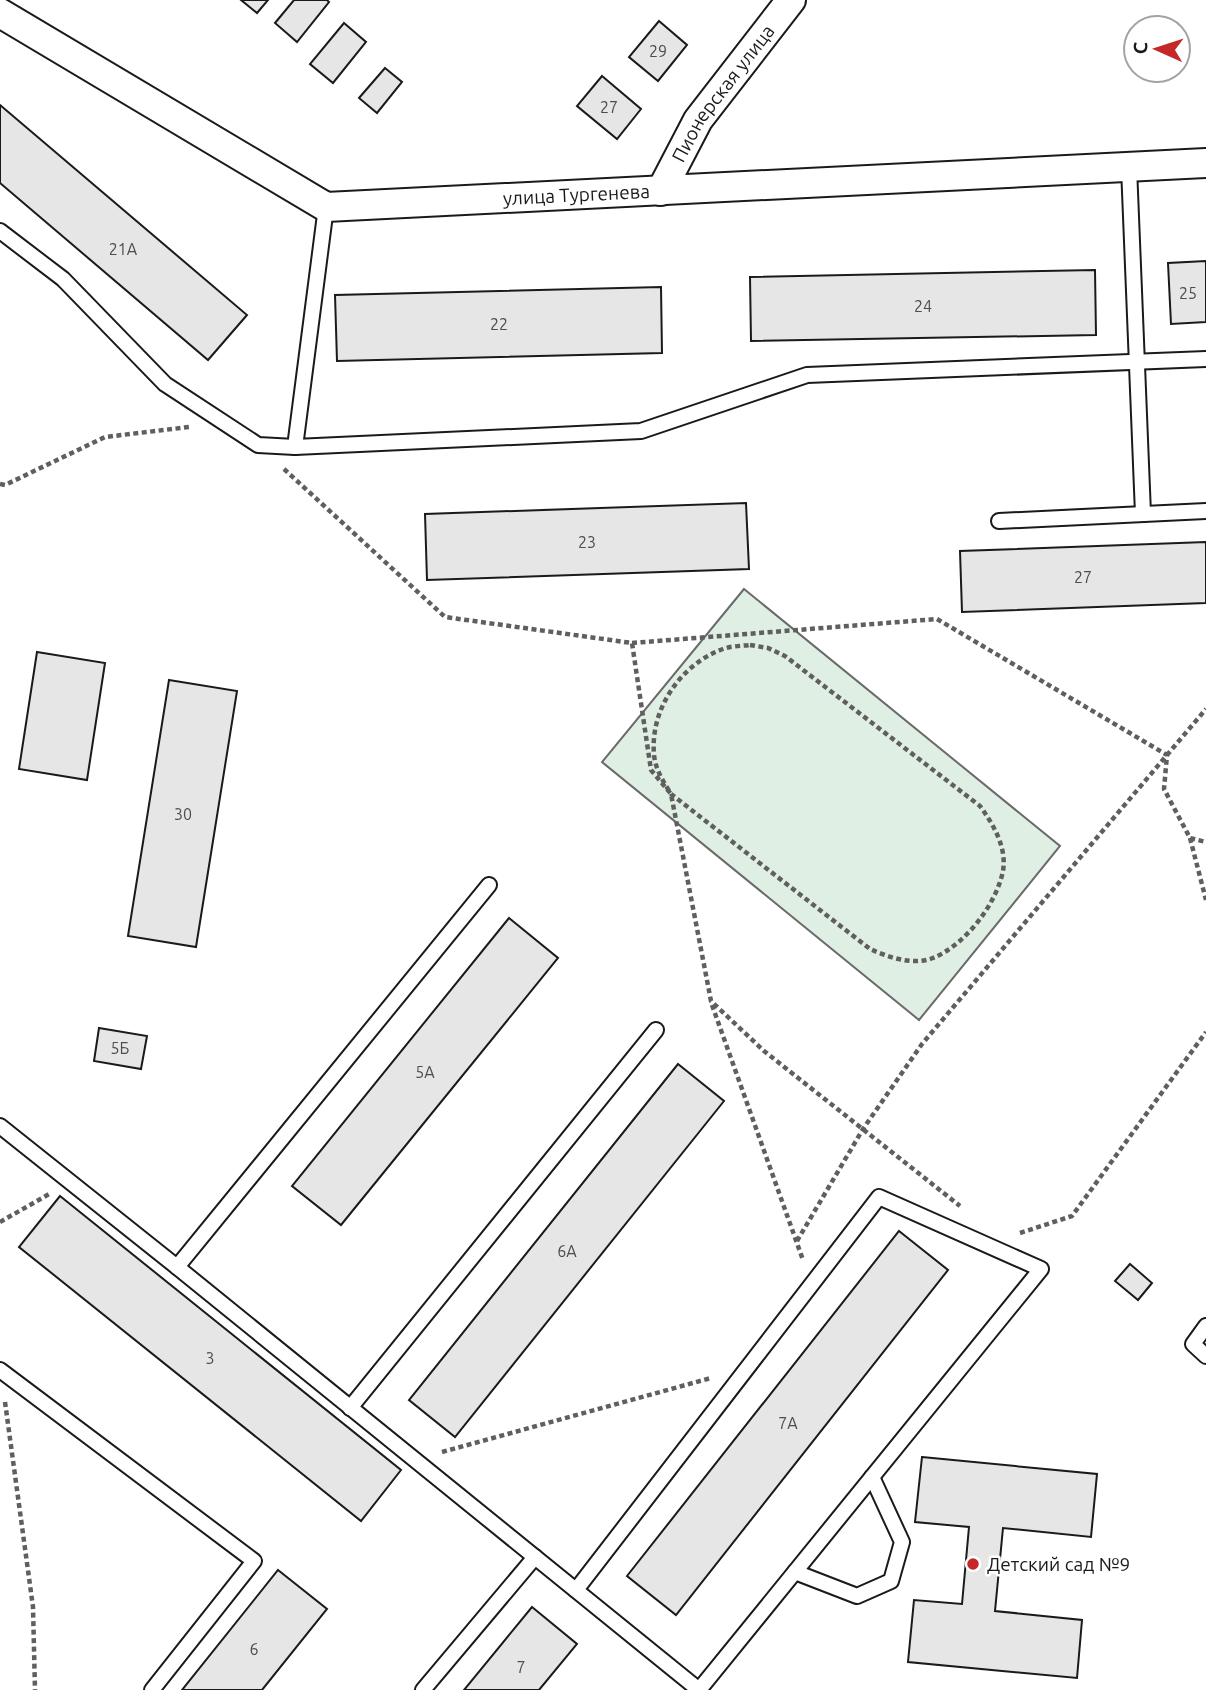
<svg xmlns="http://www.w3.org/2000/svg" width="1206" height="1690" font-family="Ubuntu,sans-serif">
<rect width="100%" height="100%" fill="#fff"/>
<path fill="#e0efe3" stroke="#6a6a6a" stroke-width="2" d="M744 589 1060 846 919 1020 602 762Z"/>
<g fill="#e6e6e6" stroke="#1a1a1a" stroke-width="2">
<path d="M241 0H268L257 13Z"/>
<path d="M294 0H327L329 2 297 42 275 23Z"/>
<path d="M659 21 687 45 658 81 629 57Z"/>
<path d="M344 23 366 42 333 83 310 64Z"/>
<path d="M385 68 402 82 377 113 359 98Z"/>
<path d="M602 76 641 109 617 139 577 106Z"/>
<path d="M0 105 247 315 208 360 0 183Z"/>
<path d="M1206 261V322L1171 324 1168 263Z"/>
<path d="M1095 270 1096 335 751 341 750 277Z"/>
<path d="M661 287 662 353 337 361 335 295Z"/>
<path d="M746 503 749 569 427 580 425 514Z"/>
<path d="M1206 542V603L962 612 960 551Z"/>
<path d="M37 652 105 663 87 780 19 769Z"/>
<path d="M169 680 237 691 196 947 128 936Z"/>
<path d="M509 918 558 958 341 1225 292 1186Z"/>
<path d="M99 1028 147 1036 141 1069 94 1061Z"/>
<path d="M678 1064 724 1101 455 1437 409 1400Z"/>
<path d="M60 1196 401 1470 361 1521 19 1247Z"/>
<path d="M899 1231 948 1270 676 1615 627 1576Z"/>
<path d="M1130 1264 1152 1283 1138 1300 1115 1281Z"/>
<path d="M922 1457 1097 1474 1091 1537 1003 1528 995 1611 1082 1620 1077 1678 908 1662 914 1600 962 1604 969 1527 915 1522Z"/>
<path d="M278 1570 327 1609 262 1690H182Z"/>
<path d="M532 1607 577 1644 539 1690H464Z"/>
</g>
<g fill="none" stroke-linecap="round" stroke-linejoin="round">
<defs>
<g id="service">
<path d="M1129 167 1143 514"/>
<path d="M326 207 295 447 641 431 807 375 1206 359"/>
<path d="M0 231 63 279 165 384 258 445 295 447"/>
<path d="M999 521 1206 511"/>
<path d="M489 885 177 1267 699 1690"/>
<path d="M0 1126 177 1267"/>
<path d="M1206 1326 1193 1344 1206 1356"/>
<path d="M0 1370 254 1561 152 1690"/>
<path d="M350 1408 656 1030"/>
<path d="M795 1572 857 1596 891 1581 902 1542 872 1477"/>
<path d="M576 1590 879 1197 1041 1269 699 1690"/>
<path d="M423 1690 535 1557"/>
</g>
<g id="minor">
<path id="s1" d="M0 13 326 207 1206 163"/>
<path id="s2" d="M661 191 698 120 791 0"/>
</g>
</defs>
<use href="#service" stroke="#1a1a1a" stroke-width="18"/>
<use href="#minor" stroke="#1a1a1a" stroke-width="32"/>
<g stroke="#5f5f5f" stroke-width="4.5" stroke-dasharray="5 3.5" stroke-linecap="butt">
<path d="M284 469 445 617 632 643 651 770 671 794 711 1001 764 1051 960 1206"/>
<path d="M0 484 5 485 105 437 189 427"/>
<path d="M632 643 937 619 1167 755 1164 789 1190 838 1206 842"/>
<path d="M750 645 768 648 785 656 980 806C993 824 1007 847 1003 871 996 905 965 945 933 958 913 966 888 957 870 949L671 794C663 781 655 769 654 754 650 709 681 664 723 649 731 646 741 646 750 645Z"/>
<path d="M1190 838 1206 900"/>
<path d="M712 1005 803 1260"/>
<path d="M0 1222 51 1193"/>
<path d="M1020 1233 1072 1216 1206 1032"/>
<path d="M797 1241 863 1129 922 1044 1206 709"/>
<path d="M5 1402 33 1607 35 1690"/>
<path d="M442 1452 711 1378"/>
</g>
<use href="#service" stroke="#fff" stroke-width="14"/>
<use href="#minor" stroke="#fff" stroke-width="28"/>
</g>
<circle fill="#c62828" stroke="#fff" stroke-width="2.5" cx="973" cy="1564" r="7"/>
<g text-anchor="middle" stroke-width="5" stroke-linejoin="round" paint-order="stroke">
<g font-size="16" fill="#4d4d4d">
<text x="658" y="57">29</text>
<text x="609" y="113">27</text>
<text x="123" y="255">21А</text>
<text x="1188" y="299">25</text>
<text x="923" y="312">24</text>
<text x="499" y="330">22</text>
<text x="587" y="548">23</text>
<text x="1083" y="583">27</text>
<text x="183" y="820">30</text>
<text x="120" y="1054">5Б</text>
<text x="425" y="1078">5А</text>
<text x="567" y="1257">6А</text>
<text x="210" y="1364">3</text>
<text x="788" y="1429">7А</text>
<text x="254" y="1655">6</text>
<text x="521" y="1673">7</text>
</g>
<g font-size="19" fill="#1a1a1a" stroke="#fff">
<text dy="7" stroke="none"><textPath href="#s2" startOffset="116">Пионерская улица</textPath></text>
<text dy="7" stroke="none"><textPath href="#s1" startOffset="630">улица Тургенева</textPath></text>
</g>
<g font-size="19" fill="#1a1a1a" stroke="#fff" text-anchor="start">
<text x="987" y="1571">Детский сад №9</text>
</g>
</g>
<g transform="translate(1157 49) rotate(273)"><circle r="33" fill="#ffffff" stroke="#a3a3a3" stroke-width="2"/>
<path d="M0-5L12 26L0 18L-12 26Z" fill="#c62828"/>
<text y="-10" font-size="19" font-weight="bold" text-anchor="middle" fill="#1a1a1a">С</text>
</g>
</svg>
